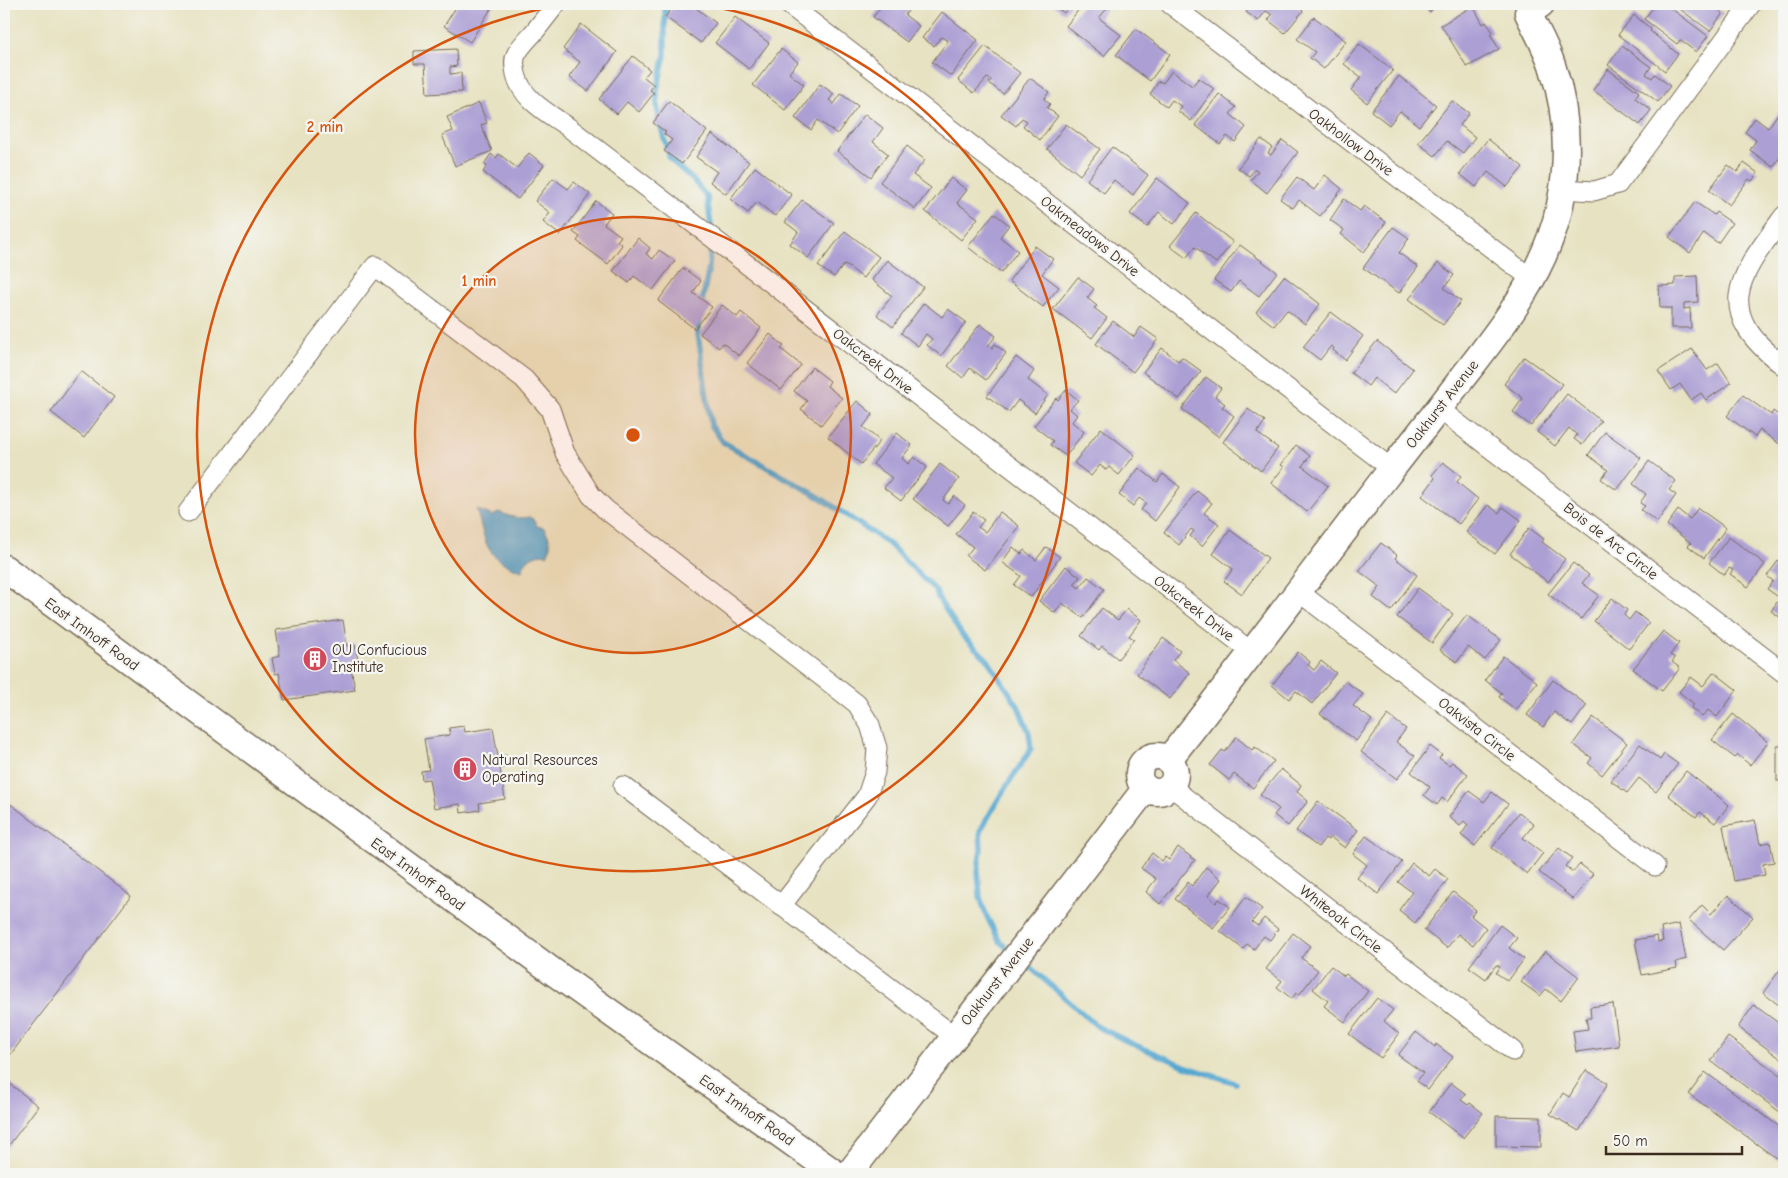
<svg xmlns="http://www.w3.org/2000/svg" width="1788" height="1178" font-family="'Comic Neue',sans-serif">
<rect width="100%" height="100%" fill="#f6f6f2"/>
<filter id="ink" filterUnits="userSpaceOnUse"><feTurbulence type="fractalNoise" baseFrequency=".02" numOctaves="2"/><feDisplacementMap in="SourceGraphic" scale="10" xChannelSelector="R" yChannelSelector="G"/><feConvolveMatrix kernelMatrix="1 2 1 2 8 2 1 2 1" color-interpolation-filters="sRGB"/></filter>
<filter id="wash" filterUnits="userSpaceOnUse"><feTurbulence type="fractalNoise" baseFrequency=".0096" numOctaves="4" result="noise"/><feDisplacementMap in="SourceGraphic" scale="20" xChannelSelector="R" yChannelSelector="G"/><feGaussianBlur stdDeviation="1.12" result="paint"/><feColorMatrix in="noise" values="0 0 0 0 0 0 0 0 0 0 0 0 0 0 0 0 0 1.4 0 .05"/><feComposite in="paint" operator="in"/></filter>
<g filter="url(#wash)">
<rect width="100%" height="100%" fill="#e7e2c1"/>
<path fill="#55a7d0" stroke="#486877" d="M476 509 493 516 499 512C510 517 518 519 530 517L535 521 537 526 544 528C550 538 553 545 547 555 536 552 524 560 522 571 483 558 487 543 476 509Z"/>
<g fill="none" stroke-linecap="round" stroke-linejoin="round">
<g stroke="#55a7d0" stroke-width="5.5">
<path d="M665 4V55L657 91V105L660 124 670 159 693 180 707 197 712 233"/>
<path d="M701 307 709 267 711 242"/>
<path d="M699 318 698 334 711 425 723 442 821 498 889 544 936 591 938 598 963 636 987 659 1018 706 1029 733 1031 749 1002 793 980 831 981 849 978 871 980 897 986 915 1000 942 1012 952"/>
<path d="M1023 961 1098 1027 1133 1044 1185 1066 1235 1083"/>
</g>
</g>
<g id="blocks">
<g fill="#ac9fd4">
<path d="M458 4H494L470 42 444 26Z"/>
<path d="M675 4H699L696 8 716 23 701 43 665 17Z"/>
<path d="M883 4H913L905 15 919 26 907 42 873 17Z"/>
<path d="M1052 4H1071L1064 13Z"/>
<path d="M1083 4H1104L1108 7 1099 18 1121 35 1104 56 1066 26Z"/>
<path d="M1253 4H1294L1303 11 1285 33 1268 20 1272 15 1266 11 1258 21 1246 12Z"/>
<path d="M1420 4H1438L1430 12Z"/>
<path d="M1656 4H1665L1708 36 1696 52 1680 40 1677 44 1644 19Z"/>
<path d="M1673 4H1710L1723 13 1710 31Z"/>
<path d="M1473 6 1483 24 1486 22 1493 32 1490 34 1499 49 1467 67 1441 25Z"/>
<path d="M942 12 978 40 951 76 932 62 948 41 941 37 934 46 922 38Z"/>
<path d="M1634 15 1651 29 1650 31 1678 54 1665 71 1618 35Z"/>
<path d="M735 17 769 43 749 69 715 43Z"/>
<path d="M1314 17 1346 41 1324 69 1310 58 1315 52 1297 39Z"/>
<path d="M581 24 617 52 588 91 569 77 580 62 563 49Z"/>
<path d="M1136 29 1170 54 1150 81 1116 55Z"/>
<path d="M1359 44 1393 70 1367 103 1351 90 1361 77 1344 64Z"/>
<path d="M985 46 1020 73 1003 94 989 83 991 80 987 78 974 93 958 80Z"/>
<path d="M1622 46 1651 67 1646 74 1652 78 1655 74 1670 86 1658 102 1608 65Z"/>
<path d="M456 49 457 66 450 67V74L461 73 462 92 427 94 425 64H414V51Z"/>
<path d="M781 49 798 62 789 73 804 85 785 110 753 85Z"/>
<path d="M633 56 650 70 644 77 654 85 650 90 654 93 639 112 627 102 617 114 599 99Z"/>
<path d="M1608 69 1639 92 1635 98 1651 110 1640 125 1593 90Z"/>
<path d="M1172 71 1192 86 1199 78 1214 89 1191 121 1178 111 1182 107 1172 100 1167 107 1150 94 1159 81 1163 83Z"/>
<path d="M1399 76 1436 105 1419 126 1400 111 1389 125 1371 111Z"/>
<path d="M1030 78 1049 92 1044 99 1050 104 1047 108 1058 116 1040 140 1023 126 1027 121 1022 118 1016 126 1001 115Z"/>
<path d="M820 84 834 94 829 100 834 104 841 94 858 106 837 134 818 120 811 130 795 118Z"/>
<path d="M1219 94 1236 107 1230 114 1246 127 1235 142 1227 136 1220 144 1195 125Z"/>
<path d="M669 101 707 131 682 164 664 151 672 140 664 134 666 132 653 123Z"/>
<path d="M1452 101 1469 113 1460 125 1475 137 1463 153 1447 141 1435 156 1418 143Z"/>
<path d="M479 103 487 123 481 125 492 151 455 166 442 135 453 131 447 117Z"/>
<path d="M1779 112 1784 115V136L1779 142 1784 146V152L1773 167 1750 150 1756 140 1745 132 1755 118 1768 128Z"/>
<path d="M865 114 883 128 873 142 888 154 871 177 837 151Z"/>
<path d="M1066 124 1100 149 1080 175 1047 149Z"/>
<path d="M712 134 749 162 726 194 710 182 717 172 696 157Z"/>
<path d="M1261 139 1272 147 1268 153 1271 155 1282 140 1298 152 1267 193 1251 180 1258 171 1255 169 1249 176 1238 168Z"/>
<path d="M1488 139 1523 167 1507 187 1488 172 1476 187 1460 174Z"/>
<path d="M907 146 925 160 913 175 931 188 915 209 880 182Z"/>
<path d="M1112 147 1148 175 1133 195 1114 180 1104 193 1087 180Z"/>
<path d="M529 153 544 165 518 199 483 172 487 166 484 164 491 154 496 158 499 154 517 168Z"/>
<path d="M1744 163 1758 173 1752 181 1749 179 1729 205 1709 190 1728 165 1737 172Z"/>
<path d="M755 167 792 195 775 216 757 202 748 213 730 199Z"/>
<path d="M1325 175 1342 189 1320 216 1299 200 1293 208 1280 199 1297 177 1314 190Z"/>
<path d="M553 178 568 189 574 182 590 194 560 235 543 222 550 213 535 201Z"/>
<path d="M951 178 967 190 957 203 978 218 961 240 925 211Z"/>
<path d="M1157 178 1190 203 1174 224 1159 212 1147 227 1130 214Z"/>
<path d="M1344 199 1360 211 1364 206 1386 222 1364 252 1341 234 1344 230 1330 220Z"/>
<path d="M802 200 834 223 808 258 790 244 798 232 785 222Z"/>
<path d="M596 201 612 213 604 224 621 236 617 241 622 245 608 264 577 241 580 237 573 232Z"/>
<path d="M1695 202 1714 215 1716 212 1732 223 1718 243 1704 233 1690 253 1669 237Z"/>
<path d="M994 213 1009 225 1000 237 1018 251 1001 273 968 247Z"/>
<path d="M1196 213 1233 242 1216 263 1195 247 1186 258 1170 246Z"/>
<path d="M1393 227 1409 238 1399 253 1418 267 1399 293 1363 268Z"/>
<path d="M845 231 879 257 863 278 845 264 834 277 818 266Z"/>
<path d="M638 238 650 248 646 254 653 259 659 250 675 261 653 290 634 276 629 283 613 271Z"/>
<path d="M1240 245 1277 272 1259 296 1239 281 1231 292 1214 280Z"/>
<path d="M1035 246 1053 259 1042 274 1059 287 1043 307 1009 281Z"/>
<path d="M887 260 923 287 893 327 877 315 892 296 872 280Z"/>
<path d="M1438 263 1454 275 1444 288 1461 301 1443 325 1409 299Z"/>
<path d="M683 268 701 281 693 293 712 307 695 329 658 301Z"/>
<path d="M1284 276 1320 304 1305 324 1287 310 1274 326 1256 312Z"/>
<path d="M1697 276 1698 302 1684 303V309L1690 308 1691 328H1671V308H1660L1659 286 1675 285V277Z"/>
<path d="M1078 277 1094 289 1087 298 1097 306 1094 308 1107 318 1092 338 1053 309Z"/>
<path d="M924 303 942 317 948 309 966 322 941 356 927 345 932 339 926 334 918 346 901 333Z"/>
<path d="M722 305 737 317 741 312 761 328 739 356 723 343 719 348 700 334Z"/>
<path d="M1331 312 1363 336 1345 360 1333 350 1334 348 1331 346 1320 360 1303 347Z"/>
<path d="M1113 321 1134 337 1141 327 1158 339 1133 372 1096 344Z"/>
<path d="M980 324 996 336 988 346 992 348 995 344 1006 353 986 380 970 368 963 378 948 366Z"/>
<path d="M770 334 784 346 781 349 801 365 781 390 747 363Z"/>
<path d="M1377 341 1413 369 1394 394 1374 378 1368 386 1351 373Z"/>
<path d="M1162 348 1178 361 1182 357 1201 371 1179 399 1143 372Z"/>
<path d="M1692 349 1707 370 1718 363 1731 383 1706 400 1701 393 1691 400 1680 384 1671 390 1658 371Z"/>
<path d="M1016 357 1034 371 1028 380 1048 395 1035 413 1018 400 1009 412 987 396Z"/>
<path d="M1524 357 1562 384 1531 426 1513 412 1523 398 1504 384Z"/>
<path d="M812 367 830 381 827 386 842 398 821 425 801 409 807 401 794 391Z"/>
<path d="M81 371 114 397 84 438 51 412Z"/>
<path d="M1206 377 1221 388 1215 396 1225 404 1222 407 1234 416 1219 437 1182 409Z"/>
<path d="M1066 390 1078 400 1070 409 1077 415 1072 422 1084 432 1066 456 1050 445 1053 441 1034 426 1056 398 1058 400Z"/>
<path d="M1567 394 1601 421 1582 445 1574 439 1577 435 1569 428 1555 446 1537 432Z"/>
<path d="M1743 395 1771 415 1773 411 1784 419V440L1781 445 1760 430 1755 437 1727 416Z"/>
<path d="M857 401 873 414 863 427 880 441 861 464 828 437Z"/>
<path d="M1248 409 1265 421 1257 433 1278 448 1261 471 1223 442Z"/>
<path d="M1101 428 1135 455 1119 475 1109 467 1106 470 1100 465 1091 476 1074 463Z"/>
<path d="M1605 432 1641 458 1617 490 1601 479 1608 470 1588 455Z"/>
<path d="M897 433 912 445 902 458 908 464 914 457 927 467 901 501 884 488 892 478 873 464Z"/>
<path d="M1296 445 1310 456 1302 466 1328 486 1307 512 1271 483 1284 467 1281 465Z"/>
<path d="M1649 461 1676 481 1669 490 1676 495 1657 522 1641 510 1645 506 1640 503 1646 494 1633 484Z"/>
<path d="M1443 462 1461 476 1457 482 1478 499 1459 524 1422 496 1435 478 1432 475Z"/>
<path d="M940 464 959 479 943 500 948 504 954 496 965 505 948 526 913 499Z"/>
<path d="M1139 468 1157 482 1163 474 1180 487 1155 521 1141 510 1146 503 1139 498 1133 506 1119 495Z"/>
<path d="M1197 491 1212 503 1204 513 1219 524 1202 546 1190 536 1194 531 1191 529 1179 545 1164 533Z"/>
<path d="M1488 505 1499 513 1503 507 1521 520 1495 554 1466 532Z"/>
<path d="M1698 508 1726 528 1704 558 1688 546 1691 543 1667 525 1678 510 1690 519Z"/>
<path d="M973 512 984 520 978 527 985 532 1000 512 1019 526 985 570 966 556 973 547 956 534Z"/>
<path d="M1529 528 1544 539 1542 542 1565 559 1548 582 1510 554Z"/>
<path d="M1230 530 1268 558 1242 594 1224 581 1233 569 1213 554Z"/>
<path d="M1729 537 1765 564 1748 587 1730 574 1733 570 1729 568 1724 575 1709 563Z"/>
<path d="M1381 543 1397 555 1395 558 1417 575 1391 611 1373 597 1380 587 1359 571Z"/>
<path d="M1013 547 1021 554 1024 550 1036 560 1046 547 1060 557 1031 597 1014 585 1021 576 1002 562Z"/>
<path d="M1778 561 1784 566V620L1771 611 1780 598 1767 589 1773 581 1767 576Z"/>
<path d="M1573 563 1589 575 1582 583 1599 595 1581 619 1548 594Z"/>
<path d="M1066 566 1080 577 1074 584 1079 588 1088 577 1104 589 1083 618 1062 603 1055 613 1039 601Z"/>
<path d="M1418 588 1453 614 1432 643 1397 617Z"/>
<path d="M1612 598 1627 610 1624 615 1629 620 1635 612 1649 623 1629 649 1594 621Z"/>
<path d="M1102 608 1118 620 1127 609 1141 620 1129 636 1134 639 1118 659 1102 646 1099 650 1081 636Z"/>
<path d="M1467 615 1501 640 1485 660 1468 647 1457 662 1440 650Z"/>
<path d="M343 620 347 646 355 645 358 660 350 662 355 690 284 700 279 673 275 674 272 658 280 656 276 630Z"/>
<path d="M1663 631 1679 643 1670 655 1675 658 1672 662 1680 668 1662 691 1633 669Z"/>
<path d="M1163 638 1180 651 1173 660 1190 673 1170 699 1137 674Z"/>
<path d="M1298 652 1310 662 1308 665 1314 670 1321 661 1336 673 1312 704 1296 691 1289 699 1272 685Z"/>
<path d="M1503 656 1537 682 1516 710 1499 697 1502 693 1485 680Z"/>
<path d="M1714 672 1737 690 1717 717 1708 710 1702 717 1691 708 1694 704 1679 692 1691 677 1703 686Z"/>
<path d="M1553 680 1587 705 1572 725 1554 712 1543 727 1527 715Z"/>
<path d="M1345 681 1363 694 1353 706 1372 720 1356 741 1320 714Z"/>
<path d="M1733 714 1768 742 1750 765 1738 755 1735 758 1712 740Z"/>
<path d="M1388 715 1406 729 1396 742 1415 756 1397 779 1361 752Z"/>
<path d="M1593 717 1627 743 1602 775 1588 763 1592 758 1573 744Z"/>
<path d="M464 726 465 732 493 728 498 757 506 755 508 767 500 768 505 799 479 803 480 810 461 813 460 804 434 808 429 779 422 780 421 771 429 770 424 739 450 735 449 728Z"/>
<path d="M1236 737 1252 750 1255 747 1274 761 1253 788 1234 774 1229 780 1210 765 1222 750 1225 752Z"/>
<path d="M1640 744 1660 760 1664 754 1678 764 1656 792 1639 778 1627 793 1611 781Z"/>
<path d="M1430 746 1442 755 1439 758 1449 765 1452 762 1468 774 1447 802 1442 798 1437 805 1424 795 1430 787 1411 772Z"/>
<rect x="1777" y="746" width="7" height="35"/>
<path d="M1281 769 1301 785 1297 792 1308 801 1288 826 1274 815 1279 809 1260 795Z"/>
<path d="M1686 771 1729 805 1715 823 1700 812 1696 817 1668 795Z"/>
<path d="M1469 791 1484 802 1492 792 1508 804 1475 846 1461 835 1468 825 1464 821 1460 826 1449 817Z"/>
<path d="M4 799 131 896 4 1063Z"/>
<path d="M1318 801 1358 830 1345 848 1330 837 1328 840 1325 838 1318 847 1296 831Z"/>
<path d="M1519 812 1534 824 1523 838 1543 853 1527 874 1492 848Z"/>
<path d="M1755 820 1760 844 1770 842 1774 862 1763 864 1765 875 1734 881 1723 826Z"/>
<path d="M1366 836 1402 862 1378 894 1357 878 1367 865 1353 854Z"/>
<path d="M1178 847 1195 860 1160 904 1146 892 1156 879 1141 868 1152 853 1162 861 1165 857 1169 860Z"/>
<path d="M1559 848 1572 858 1565 866 1573 872 1580 864 1593 874 1573 899 1539 872Z"/>
<path d="M1412 863 1429 876 1435 869 1448 879 1415 923 1399 910 1412 892 1398 882Z"/>
<path d="M1206 867 1221 879 1208 896 1216 903 1219 899 1230 907 1213 928 1175 899 1188 882 1192 886Z"/>
<path d="M1453 892 1476 910 1471 916 1486 928 1473 945 1458 934 1447 948 1424 930Z"/>
<path d="M1728 895 1753 917 1723 950 1689 920 1702 905 1711 914Z"/>
<path d="M1246 897 1262 909 1252 922 1258 926 1264 918 1278 929 1270 940 1264 936 1254 949 1247 944 1243 949 1220 931Z"/>
<path d="M1679 924 1686 959 1676 962 1677 968 1642 975 1635 940 1657 936 1658 942 1663 941 1661 928Z"/>
<path d="M1500 925 1517 938 1509 948 1524 959 1508 981 1496 973 1500 967 1496 965 1486 979 1469 967Z"/>
<path d="M1293 933 1310 946 1301 958 1318 970 1299 995 1296 993 1292 999 1277 987 1282 981 1266 969Z"/>
<path d="M1545 951 1579 977 1561 1001 1546 989 1540 996 1521 982Z"/>
<path d="M1331 966 1344 976 1346 974 1368 991 1345 1022 1324 1006 1328 1001 1313 989Z"/>
<path d="M1779 971 1784 976V1009L1763 993Z"/>
<path d="M1377 998 1393 1010 1384 1021 1399 1034 1381 1058 1349 1034Z"/>
<path d="M1613 1004 1619 1046 1576 1052 1573 1031 1588 1029 1586 1018H1591L1590 1007Z"/>
<path d="M1754 1005 1784 1027V1061L1738 1027Z"/>
<path d="M1416 1032 1435 1047 1436 1044 1453 1057 1428 1090 1417 1081 1423 1073 1398 1055Z"/>
<path d="M1728 1037 1784 1078V1115L1711 1061Z"/>
<path d="M1586 1070 1608 1083 1579 1131 1550 1114 1563 1093 1569 1097Z"/>
<path d="M1705 1072 1784 1130V1164L1689 1094Z"/>
<path d="M4 1079 38 1106 4 1152Z"/>
<path d="M1451 1083 1466 1094 1461 1100 1468 1105 1470 1103 1483 1113 1463 1138 1429 1112Z"/>
<path d="M1496 1116 1541 1117V1147L1496 1146Z"/>
</g>
</g>
</g>
<g filter="url(#ink)">
<use href="#blocks" fill-opacity="0" stroke="#776a57" stroke-width="1"/>
<g fill="none" stroke-linecap="round" stroke-linejoin="round">
<defs>
<g id="street">
<path d="M556 4C549 13 542 22 535 31 528 39 520 46 516 55 513 62 515 67 516 74 522 100 548 113 568 127L1253 653"/>
<path d="M788 4 1392 469"/>
<path d="M1170 4 1532 279"/>
<path d="M1563 189 1594 191 1618 184 1751 4"/>
<path d="M1784 216C1739 277 1710 310 1784 366"/>
<path d="M1439 409 1784 673"/>
<path d="M188 512 375 266 524 379 550 409 565 453 591 495 605 509 857 704 870 725 877 748 875 772 867 796 781 906"/>
<path d="M1299 592 1655 866"/>
<path d="M623 786 954 1036"/>
<path d="M1170 786 1513 1051"/>
</g>
<g id="secondary">
<path d="M4 568 552 971 836 1174"/>
<circle cx="1157" cy="774" r="18"/>
<path d="M1168 760C1243 666 1314 570 1387 475 1412 443 1438 410 1463 377 1504 325 1546 271 1560 205 1570 158 1567 110 1552 65 1546 47 1536 30 1528 13L1541 4"/>
<path d="M849 1174 1146 788"/>
</g>
</defs>
<use href="#street" stroke="#776a57" stroke-width="21"/>
<use href="#secondary" stroke="#776a57" stroke-width="29"/>
<use href="#street" stroke="#fff" stroke-width="19"/>
<use href="#secondary" stroke="#fff" stroke-width="26"/>
</g>
</g>
<circle cx="633" cy="435" r="218" fill="#d7540e" fill-opacity=".12"/>
<g fill="none" stroke="#d7540e" stroke-width="2.5">
<circle cx="633" cy="435" r="218"/>
<path d="M697 4A436 436 0 1 1 569 4"/>
</g>
<defs>
<symbol id="building-disc" viewBox="-11 -11 22 22"><circle r="9.5" fill="#d1495b" stroke="#f6f6f2"/><path d="M-4-6H4V6H1V3H-1V6H-4ZM-2.5-4.3h1.7v1.8h-1.7ZM.8-4.3h1.7v1.8H.8ZM-2.5-1h1.7V.8h-1.7ZM.8-1h1.7V.8H.8Z" fill="#fff"/></symbol>
</defs>
<g fill-rule="evenodd">
<use href="#building-disc" x="301" y="645" width="28" height="28"/>
<use href="#building-disc" x="451" y="755" width="28" height="28"/>
</g>
<g text-anchor="middle" stroke-width="4.5" stroke-linejoin="round" paint-order="stroke">
<g font-size="15" fill="#3b2a1e" stroke="#f6f6f2">
<text transform="translate(1351 142) rotate(37)" y="5">Oakhollow Drive</text>
<text transform="translate(1090 236) rotate(38)" y="5">Oakmeadows Drive</text>
<text transform="translate(873 361) rotate(38)" y="5">Oakcreek Drive</text>
<text transform="translate(1442 404) rotate(-52)" y="5">Oakhurst Avenue</text>
<text transform="translate(1611 541) rotate(38)" y="5">Bois de Arc Circle</text>
<text transform="translate(1194 608) rotate(38)" y="5">Oakcreek Drive</text>
<text transform="translate(92 634) rotate(36)" y="5">East Imhoff Road</text>
<text transform="translate(1477 729) rotate(38)" y="5">Oakvista Circle</text>
<text transform="translate(418 874) rotate(36)" y="5">East Imhoff Road</text>
<text transform="translate(1341 919) rotate(38)" y="5">Whiteoak Circle</text>
<text transform="translate(997 981) rotate(-52)" y="5">Oakhurst Avenue</text>
<text transform="translate(747 1110) rotate(35)" y="5">East Imhoff Road</text>
</g>
<g font-size="15" fill="#3b2a1e" stroke="#f6f6f2" text-anchor="start">
<text x="332" y="655">OU Confucious<tspan x="332" dy="17">Institute</tspan></text>
<text x="482" y="765">Natural Resources<tspan x="482" dy="17">Operating</tspan></text>
</g>
</g>
<circle cx="633" cy="435" r="8" fill="#d7540e" stroke="#f6f6f2" stroke-width="2.5"/>
<g font-size="15" text-anchor="middle" font-weight="bold" fill="#d7540e" stroke="#f6f6f2" stroke-width="4.5" stroke-linejoin="round" paint-order="stroke">
<text x="325" y="132">2 min</text>
<text x="479" y="286">1 min</text>
</g>
<rect width="1788" height="1178" fill="none" stroke="#f6f6f2" stroke-width="20"/>
<path d="M1606 1146v8h136v-8" fill="none" stroke="#3b2a1e" stroke-width="2.5"/>
<text x="1613" y="1146" font-size="15" fill="#3b2a1e" stroke="#f6f6f2" stroke-width="4" paint-order="stroke">50 m</text>
</svg>
